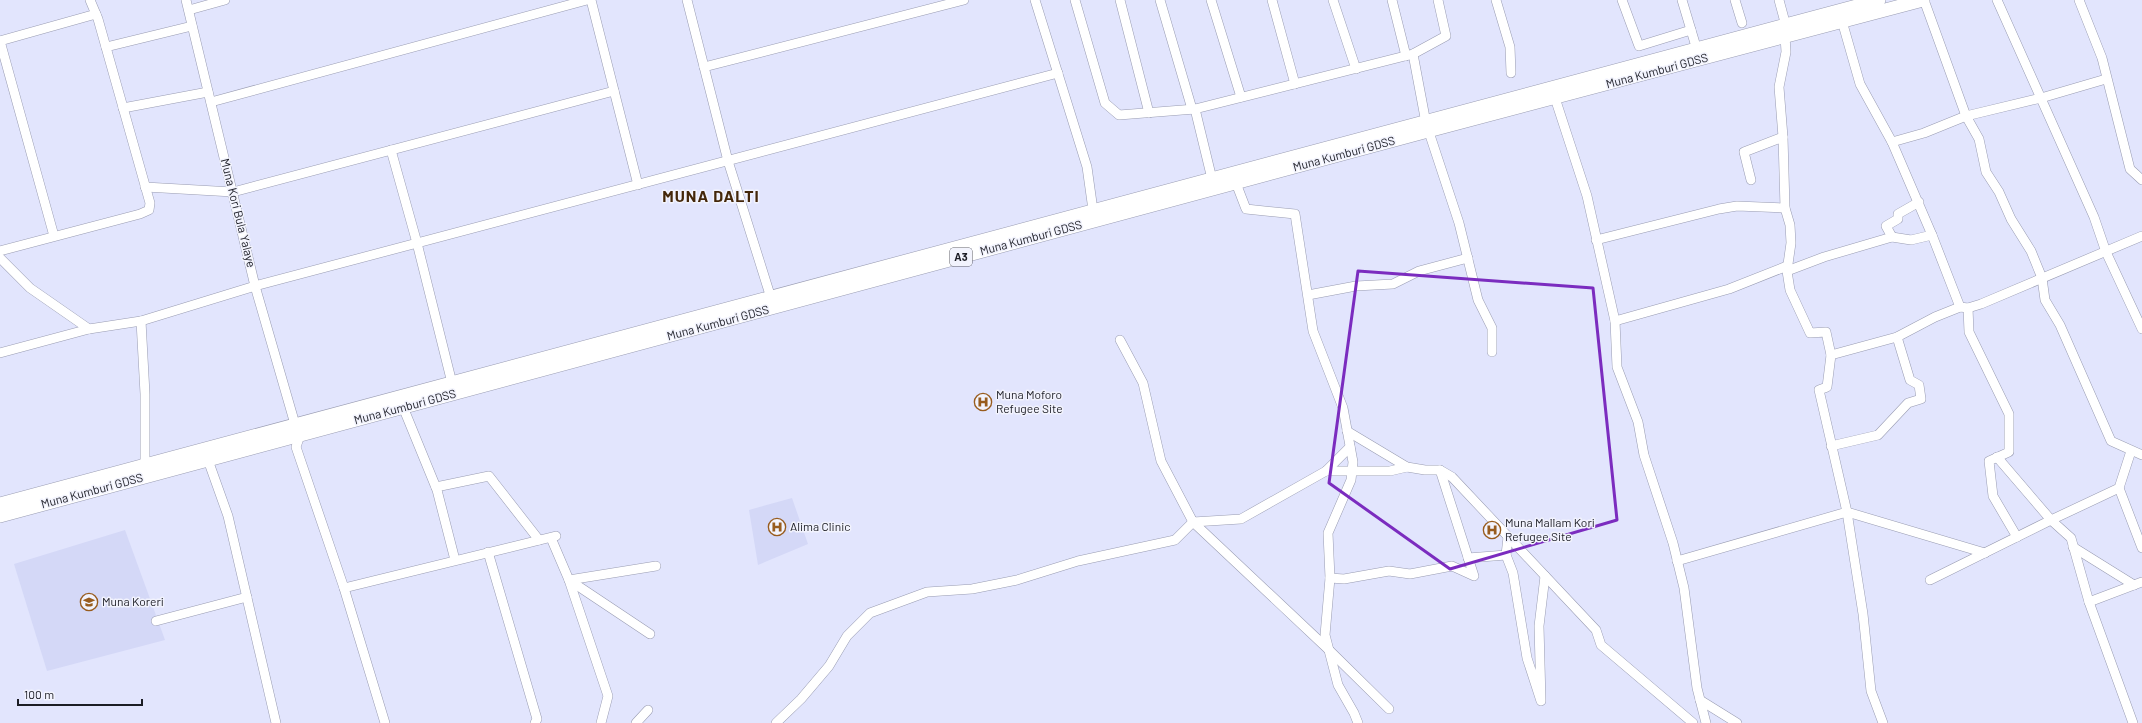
<svg xmlns="http://www.w3.org/2000/svg" width="2142" height="723" font-family="Barlow,sans-serif">
<rect width="100%" height="100%" fill="#e2e5fd"/>
<g fill="#d4d8f7">
<path d="M792 498 808 544 758 565 749 510Z"/>
<path d="M125 530 165 640 47 671 14 564Z"/>
</g>
<g fill="none" stroke-linecap="round" stroke-linejoin="round">
<defs>
<g id="minor">
<path d="M186 0 255 286 299 438 296 447 344 588 385 723"/>
<path d="M591 0 638 185"/>
<path d="M687 0 728 161 771 298"/>
<path d="M1035 0 1087 167 1093 210"/>
<path d="M1075 0 1105 103 1119 115 1195 109 1413 54 1446 36 1438 0"/>
<path d="M1120 0 1149 113"/>
<path d="M1160 0 1192 109"/>
<path d="M1211 0 1241 97"/>
<path d="M1272 0 1295 84"/>
<path d="M1333 0 1356 69"/>
<path d="M1392 0 1406 56"/>
<path d="M1496 0 1510 47 1511 73"/>
<path d="M1622 0 1639 46 1691 30"/>
<path d="M1682 0 1697 50"/>
<path d="M1735 0 1742 23"/>
<path d="M1779 0 1786 26"/>
<path d="M1924 0 1966 116 1979 139 1986 172 1999 192 2011 219 2031 251 2042 278 2045 300 2060 325 2111 441 2142 455"/>
<path d="M1997 0 2094 217 2106 252 2142 329"/>
<path d="M2079 0 2102 58 2130 169 2142 180"/>
<path d="M189 10 225 0"/>
<path d="M1842 21 1860 84 1892 142"/>
<path d="M0 41 54 236"/>
<path d="M0 41 96 14"/>
<path d="M106 47 192 26"/>
<path d="M1413 54 1426 123 1459 223 1478 300 1492 328V352"/>
<path d="M704 67 964 0"/>
<path d="M1555 98 1587 196 1615 321 1617 367 1638 422 1644 455 1673 543 1684 588 1697 688 1706 723"/>
<path d="M211 102 587 0"/>
<path d="M123 108 208 92"/>
<path d="M1195 109 1212 179"/>
<path d="M1783 137 1779 87 1786 52 1785 36"/>
<path d="M391 150 417 243 452 383"/>
<path d="M1751 180 1744 152 1783 137 1785 208 1790 225 1791 243 1787 271 1790 290 1810 333 1826 332 1831 355 1827 387 1819 390 1847 512 1863 614 1871 691 1883 723"/>
<path d="M1236 183 1246 209 1295 214 1313 331 1343 408 1353 462 1351 480 1328 533 1330 578 1325 635 1338 685 1354 713 1358 723"/>
<path d="M145 187 233 192 614 91"/>
<path d="M1892 237 1911 240 1932 235"/>
<path d="M1596 240 1719 209 1737 206 1785 208"/>
<path d="M0 251 140 214 149 210 150 203 98 19 90 0"/>
<path d="M0 258 30 288 89 329"/>
<path d="M1787 271 1824 257 1892 237 1886 226 1898 219V214L1919 202"/>
<path d="M1308 295 1356 286 1393 284 1419 271 1468 258"/>
<path d="M1960 307 1932 235 1892 142 1924 133 1966 116 2041 98 2106 79"/>
<path d="M1968 308 1969 332 2009 414V452L1989 461 1993 496 2017 537"/>
<path d="M141 321 145 394V464"/>
<path d="M1615 321 1729 289 1787 266"/>
<path d="M1120 340 1143 383 1161 461 1193 522 1241 519 1326 471 1350 447"/>
<path d="M0 353 89 329 141 321 255 286 1058 73"/>
<path d="M1831 355 1897 337 1935 317 1960 307 1968 308 1981 304 2142 236"/>
<path d="M403 407 437 490 455 560"/>
<path d="M1347 431 1407 467 1425 470H1440L1452 477 1596 630 1601 645 1693 723"/>
<path d="M1831 446 1878 435 1908 403 1921 399 1919 385 1910 380 1897 337"/>
<path d="M1997 457 2051 520 2119 488 2131 451"/>
<path d="M208 460 228 516 276 723"/>
<path d="M1326 471H1390L1407 467"/>
<path d="M436 487 489 476 539 540"/>
<path d="M2119 488 2142 548"/>
<path d="M551 538 569 580 650 634"/>
<path d="M2073 547 2134 585"/>
<path d="M488 552 537 719 535 723"/>
<path d="M1506 555 1513 573 1527 658 1541 701 1539 626 1545 576"/>
<path d="M1468 558 1506 555 1508 537"/>
<path d="M1677 561 1847 512 1985 553"/>
<path d="M1330 578 1344 579 1389 571 1410 574 1452 566 1474 576 1440 470"/>
<path d="M1930 580 2051 520 2071 538 2089 602 2133 723"/>
<path d="M344 588 556 536"/>
<path d="M2089 602 2142 582"/>
<path d="M156 621 247 597"/>
<path d="M1700 700 1737 723"/>
<path d="M601 723 608 696 569 580 656 566"/>
<path d="M636 723 648 710"/>
<path d="M776 723 801 699 829 666 847 636 870 613 927 592 972 589 1017 580 1078 561 1175 540 1193 522 1329 650 1389 709"/>
</g>
<g id="highway">
<path d="M0 504 1879 0"/>
<path d="M0 516 1428 131 1923 0"/>
</g>
</defs>
<use href="#minor" stroke="#999cb2" stroke-width="10"/>
<use href="#highway" stroke="#999cb2" stroke-width="14"/>
<use href="#minor" stroke="#fff" stroke-width="9"/>
<use href="#highway" stroke="#fff" stroke-width="13"/>
</g>
<path fill="none" stroke="#7b2cbf" stroke-width="3" stroke-linejoin="round" d="M1358 271 1593 288 1617 520 1450 569 1329 483Z"/>
<defs>
<symbol id="hospital-ring" viewBox="-11 -11 22 22"><circle r="9.5" fill="#f2f3fd" stroke="#985c1e" stroke-width="1.5"/><path d="M-5-5h3v3.5h4V-5h3V5h-3V1.5h-4V5h-3Z" fill="#985c1e"/></symbol>
<symbol id="school-ring" viewBox="-11 -11 22 22"><circle r="9.5" fill="#f2f3fd" stroke="#985c1e" stroke-width="1.5"/><path d="M0-5L7-2L0 1L-7-2ZM-4 1L0 2.5L4 1V4Q0 6-4 4Z" fill="#985c1e"/></symbol>
</defs>
<g fill-rule="evenodd">
<use href="#hospital-ring" x="973" y="392" width="20" height="20"/>
<use href="#hospital-ring" x="767" y="517" width="20" height="20"/>
<use href="#hospital-ring" x="1482" y="520" width="20" height="20"/>
<use href="#school-ring" x="79" y="592" width="20" height="20"/>
</g>
<g text-anchor="middle" stroke-width="3" stroke-linejoin="round" paint-order="stroke">
<rect fill="#f2f3fd" stroke="#5c5d66" stroke-width="1" x="950" y="248" width="22" height="18" rx="3"/>
<g font-size="11" font-weight="bold" fill="#1c1d25">
<text x="961" y="261">A3</text>
</g>
<g font-size="12" fill="#1c1d25" stroke="#f2f3fd">
<text transform="translate(1657 71) rotate(-15)" y="4">Muna Kumburi GDSS</text>
<text transform="translate(1344 154) rotate(-15)" y="4">Muna Kumburi GDSS</text>
<text transform="translate(238 213) rotate(76)" y="4">Muna Kori Bula Yalaye</text>
<text transform="translate(1031 238) rotate(-15)" y="4">Muna Kumburi GDSS</text>
<text transform="translate(718 323) rotate(-15)" y="4">Muna Kumburi GDSS</text>
<text transform="translate(405 407) rotate(-15)" y="4">Muna Kumburi GDSS</text>
<text transform="translate(92 491) rotate(-15)" y="4">Muna Kumburi GDSS</text>
</g>
<g font-size="12" fill="#1c1d25" stroke="#f2f3fd" text-anchor="start">
<text x="996" y="399">Muna Moforo<tspan x="996" dy="14">Refugee Site</tspan></text>
<text x="1505" y="527">Muna Mallam Kori<tspan x="1505" dy="14">Refugee Site</tspan></text>
<text x="790" y="531">Alima Clinic</text>
<text x="102" y="606">Muna Koreri</text>
</g>
<g font-size="16" font-weight="bold" letter-spacing="1" fill="#44270a" stroke="#f2f3fd">
<text x="711" y="202">MUNA DALTI</text>
</g>
</g>
<path d="M18 699v6h124v-6" fill="none" stroke="#1c1d25" stroke-width="2"/>
<text x="24" y="699" font-size="12" fill="#1c1d25" stroke="#f2f3fd" stroke-width="3" paint-order="stroke">100 m</text>
</svg>
